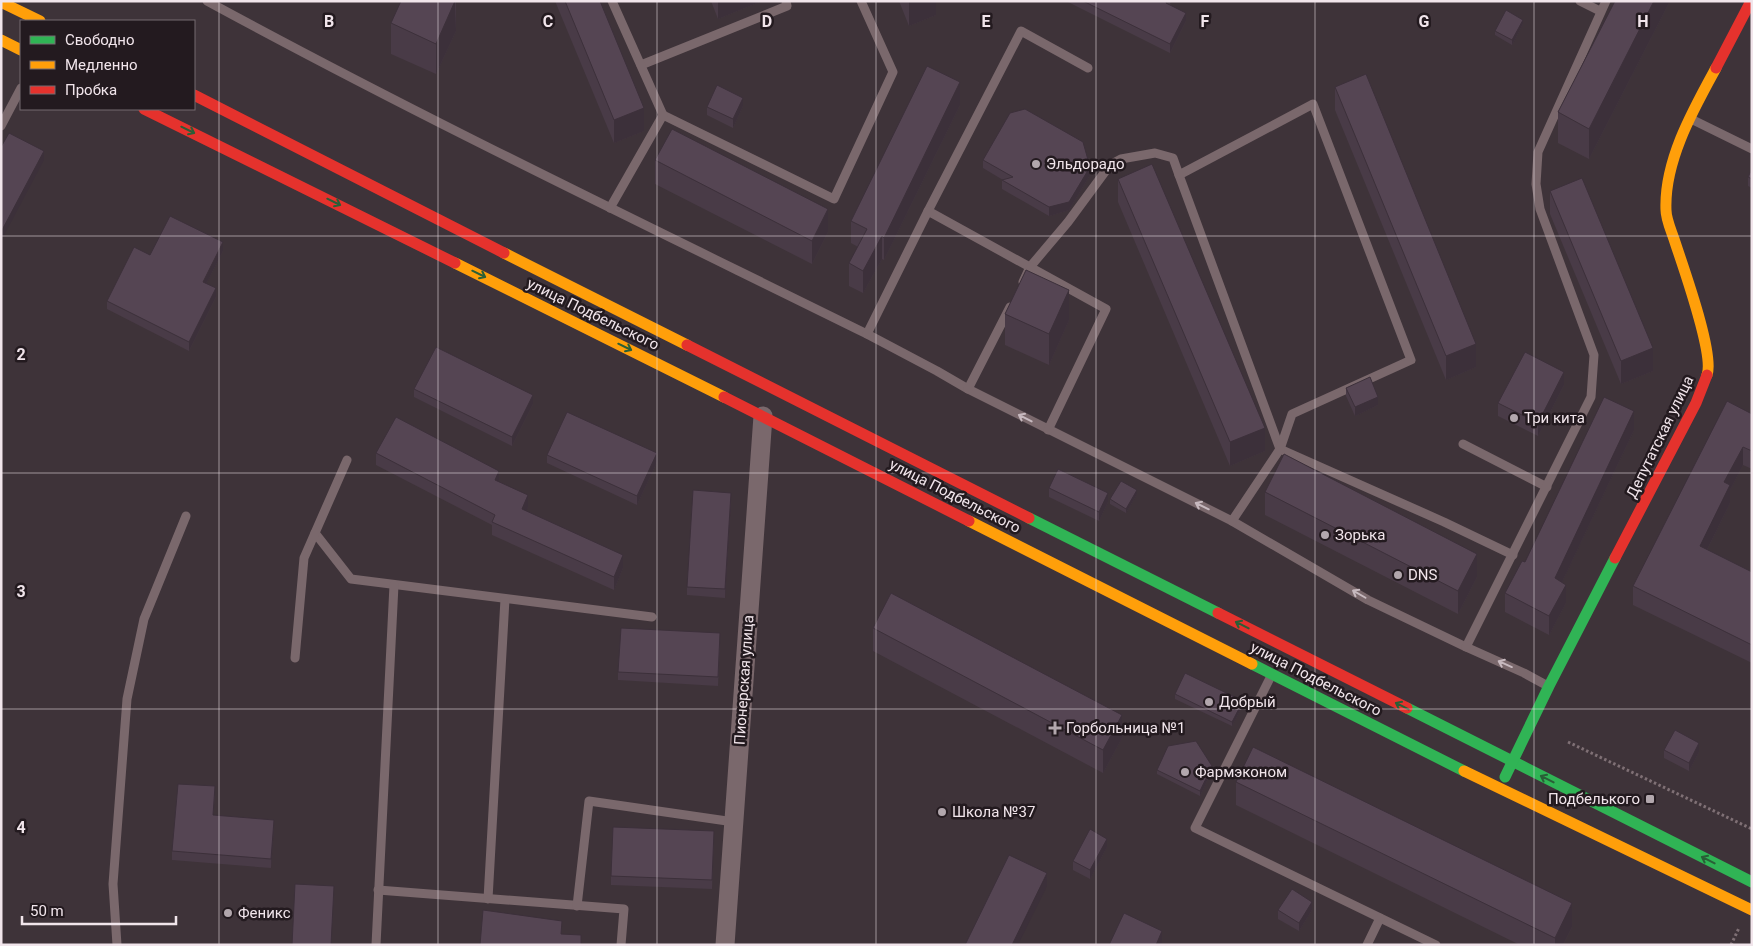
<svg xmlns="http://www.w3.org/2000/svg" width="1753" height="946" font-family="Roboto,sans-serif">
<rect width="100%" height="100%" fill="#3e3339"/>
<g fill="none" stroke-linecap="round" stroke-linejoin="round">
<g stroke="#7f7075" stroke-width="3" stroke-dasharray="2.5 2.5" stroke-linecap="butt">
<path d="M1568 742 1752 829"/>
<path d="M1731 945 1739 928"/>
</g>
<g stroke="#7a686c" stroke-width="9">
<path d="M207 1C424 119 646 225 867 334L937 371 968 389 1232 521 1368 600 1466 647 1524 673 1546 685"/>
<path d="M1580 1 1600 11"/>
<path d="M641 65 787 6 786 1"/>
<path d="M663 115 834 199 893 72 861 1"/>
<path d="M1691 119 1752 149"/>
<path d="M1 126 21 88"/>
<path d="M1179 175 1280 449 1444 522 1513 555"/>
<path d="M610 208 663 115 612 1"/>
<path d="M928 211 1021 31 1088 68"/>
<path d="M1023 282 1030 267 1068 222 1110 165 1121 159 1155 153 1173 158 1179 175 1313 104 1411 360 1292 414 1280 449 1232 521"/>
<path d="M867 334 928 211 1106 309 1048 430"/>
<path d="M968 389 1010 307"/>
<path d="M1463 444 1547 487"/>
<path d="M315 533 351 579 652 617"/>
<path d="M1466 647 1591 397 1594 355 1540 209 1536 184 1538 152 1606 1"/>
<path d="M295 658 304 558 347 460"/>
<path d="M1271 676 1195 828 1436 945"/>
<path d="M378 890 624 909 621 945"/>
<path d="M488 899 505 599"/>
<path d="M577 906 589 801 734 822"/>
<path d="M117 945 113 884 127 699 144 619 186 516"/>
<path d="M376 945 394 585"/>
<path d="M1367 945 1380 918"/>
</g>
<path stroke="#7a686c" stroke-width="19" d="M725 945 763 416"/>
<g stroke="#30b455" stroke-width="11">
<path d="M1029 518 1218 613"/>
<path d="M1252 664 1464 771"/>
<path d="M1407 708 1752 882"/>
<path d="M1505 777 1549 686 1615 558"/>
</g>
<g stroke="#ff9f0a" stroke-width="11">
<path d="M1 2 40 21"/>
<path d="M1 40 21 50"/>
<path d="M504 253 687 345"/>
<path d="M455 263 724 397"/>
<path d="M1707 375C1715 354 1682 264 1674 239 1671 230 1666 219 1666 210 1664 161 1693 110 1716 68"/>
<path d="M969 521 1252 664"/>
<path d="M1464 771 1752 910"/>
</g>
<g stroke="#e5322d" stroke-width="11">
<path d="M1716 68 1751 1"/>
<path d="M194 95 504 253"/>
<path d="M144 109 455 263"/>
<path d="M687 345 1029 518"/>
<path d="M724 397 969 521"/>
<path d="M1615 558 1696 403 1707 375"/>
<path d="M1218 613 1407 708"/>
</g>
</g>
<g fill="#493b47">
<path d="M456 1V31L436 74 391 54V23Z"/>
<path d="M555 1H600L644 131 614 143Z"/>
<path d="M711 1H762L718 19Z"/>
<path d="M899 1H936V15L909 26Z"/>
<path d="M1066 1H1171L1170 4 1186 21 1170 53Z"/>
<path d="M1615 1H1670L1589 159 1558 143V112Z"/>
<path d="M1523 24 1512 45 1495 35V31Z"/>
<path d="M1335 87 1476 367 1446 380 1335 110Z"/>
<path d="M960 105 884 260 882 259 863 293 849 286V263L858 247 851 243V221Z"/>
<path d="M743 106 733 128 707 115V107Z"/>
<path d="M655 160 828 232 812 264 655 184Z"/>
<path d="M983 160 1090 175 1069 210 1049 216 1002 189V180H1003L983 168Z"/>
<path d="M1752 169V188L1748 186V177Z"/>
<path d="M1118 179 1265 451 1230 466 1118 202Z"/>
<path d="M1550 191 1653 371 1621 384 1550 214Z"/>
<path d="M223 251 206 284 216 297 189 351 107 309V301L150 255Z"/>
<path d="M1005 314 1069 320 1049 365 1005 345Z"/>
<path d="M1752 370V383H1751V372Z"/>
<path d="M1564 385 1538 436 1498 416V403Z"/>
<path d="M1346 388 1378 405 1355 416 1346 396Z"/>
<path d="M414 389 533 404 512 446 414 397Z"/>
<path d="M1752 414V469L1743 465 1730 490V503L1707 550 1752 572V663L1633 605V586Z"/>
<path d="M1634 430 1562 582 1566 603 1549 635 1505 612V593L1525 562Z"/>
<path d="M376 453 499 482 528 507 526 511 623 568 614 590 492 535V525L376 465Z"/>
<path d="M547 455 657 462 637 505 547 463Z"/>
<path d="M1049 488 1108 502 1099 521 1049 497Z"/>
<path d="M1265 492 1477 577 1458 614 1265 515Z"/>
<path d="M1137 494 1126 513 1110 504V499Z"/>
<path d="M731 501 725 598 687 595V587Z"/>
<path d="M873 628 1122 738 1103 773 873 651Z"/>
<path d="M720 642 718 686 618 680V672Z"/>
<path d="M1175 694 1243 705 1232 726 1175 699Z"/>
<path d="M1664 750 1699 752 1689 771 1664 758Z"/>
<path d="M1157 770H1212L1200 796 1157 774Z"/>
<path d="M1236 782 1572 927 1563 945H1520L1236 805Z"/>
<path d="M215 795 213 815 274 828 271 868 172 860V851Z"/>
<path d="M714 831 712 889 611 885V876Z"/>
<path d="M1107 847 1090 879 1073 870V861Z"/>
<path d="M1278 910H1312L1299 931 1278 919Z"/>
</g>
<g fill="#3c303a">
<path d="M455 1 456 31 436 74V44Z"/>
<path d="M718 1H762L718 19Z"/>
<path d="M912 1H936V15L909 26V2Z"/>
<path d="M1654 1H1670L1589 159V129Z"/>
<path d="M1186 13V21L1170 53V44Z"/>
<path d="M1523 20V24L1512 45V40Z"/>
<path d="M960 82V105L884 260V238Z"/>
<path d="M743 98V106L733 128V119Z"/>
<path d="M644 108V131L614 143V120Z"/>
<path d="M44 151V160L1 241V232Z"/>
<path d="M1090 167V175L1069 210 1049 216V207Z"/>
<path d="M828 209V232L812 264V241Z"/>
<path d="M882 236V259L863 293V271Z"/>
<path d="M223 242V251L203 290V282Z"/>
<path d="M216 288V297L189 351V342Z"/>
<path d="M1069 290V320L1049 365V334Z"/>
<path d="M1476 344V367L1446 380V356Z"/>
<path d="M1653 348V371L1621 384V361Z"/>
<path d="M1564 372V385L1538 436V423Z"/>
<path d="M533 395V404L512 446V437Z"/>
<path d="M1378 397V405L1355 416V407Z"/>
<path d="M1634 411V430L1555 597V578Z"/>
<path d="M1265 428V451L1230 466V442Z"/>
<path d="M1743 447V465L1730 490V503L1700 564V546L1724 482Z"/>
<path d="M657 453V462L637 505V496Z"/>
<path d="M499 471V483L495 480Z"/>
<path d="M1137 490V494L1126 513V509Z"/>
<path d="M731 493V501L725 598V589Z"/>
<path d="M1108 493V502L1099 521V512Z"/>
<path d="M528 495V507L522 522V509Z"/>
<path d="M1477 554V577L1458 614V591Z"/>
<path d="M623 555V568L614 590V577Z"/>
<path d="M1566 585V603L1549 635V616Z"/>
<path d="M1243 701V705L1232 726V722Z"/>
<path d="M1122 715V738L1103 773V750Z"/>
<path d="M1699 743V752L1689 771V763Z"/>
<path d="M1212 766V770L1200 796V791Z"/>
<path d="M274 820V828L271 868V859Z"/>
<path d="M1107 839V847L1090 879V870Z"/>
<path d="M1047 873V886L1018 945H1012Z"/>
<path d="M1312 902V910L1299 931V923Z"/>
<path d="M1572 903V927L1563 945H1555V938Z"/>
<path d="M1162 931V945H1156Z"/>
</g>
<g fill="#554553" stroke="#3c303a">
<path d="M401 1H455L436 44 391 23Z"/>
<path d="M565 1H600L644 108 614 120Z"/>
<path d="M1083 1H1167L1166 3 1186 13 1170 44Z"/>
<path d="M1615 1H1654L1589 129 1558 112Z"/>
<path d="M1506 10 1523 20 1512 40 1495 31Z"/>
<path d="M927 66 960 82 884 238 882 236 863 271 849 263 867 229 851 221Z"/>
<path d="M1366 74 1476 344 1446 356 1335 87Z"/>
<path d="M717 85 743 98 733 119 707 107Z"/>
<path d="M1025 109 1083 142 1090 167 1069 202 1049 207 1002 180 1013 177 983 160 1010 113Z"/>
<path d="M672 129 828 209 812 241 655 160Z"/>
<path d="M9 133 44 151 1 232V147Z"/>
<path d="M1152 164 1265 428 1230 442 1118 179Z"/>
<path d="M1752 169V179L1748 177Z"/>
<path d="M1582 178 1653 348 1621 361 1550 191Z"/>
<path d="M170 216 223 242 203 282 216 288 189 342 107 301 134 247 150 255Z"/>
<path d="M1026 270 1069 290 1049 334 1005 314Z"/>
<path d="M436 347 533 395 512 437 414 389Z"/>
<path d="M1525 352 1564 372 1538 423 1498 403Z"/>
<path d="M1370 377 1378 397 1355 407 1346 388Z"/>
<path d="M1604 397 1634 411 1555 578 1566 585 1549 616 1505 593 1522 561 1525 562Z"/>
<path d="M1727 401 1752 414V451L1743 447 1724 482 1730 485 1700 546 1752 572V645L1633 586Z"/>
<path d="M567 412 657 453 637 496 547 455Z"/>
<path d="M396 417 499 471 495 480 528 495 522 509 623 555 614 577 492 522 495 515 376 453Z"/>
<path d="M1284 454 1477 554 1458 591 1265 492Z"/>
<path d="M1058 469 1108 493 1099 512 1049 488Z"/>
<path d="M1121 481 1137 490 1126 509 1110 499Z"/>
<path d="M693 490 731 493 725 589 687 587Z"/>
<path d="M891 593 1122 715 1103 750 873 628Z"/>
<path d="M621 628 720 633 718 677 618 672Z"/>
<path d="M1185 673 1243 701 1232 722 1175 694Z"/>
<path d="M1675 730 1699 743 1689 763 1664 750Z"/>
<path d="M1196 741 1212 766 1200 791 1157 770 1168 746Z"/>
<path d="M1253 747 1572 903 1555 938 1236 782Z"/>
<path d="M178 784 215 786 213 815 274 820 271 859 172 851Z"/>
<path d="M613 827 714 831 712 880 611 876Z"/>
<path d="M1090 829 1107 839 1090 870 1073 861Z"/>
<path d="M1009 855 1047 873 1012 945H965Z"/>
<path d="M295 884 334 886 331 945H292Z"/>
<path d="M1292 889 1312 902 1299 923 1278 910Z"/>
<path d="M483 910 562 921 561 934 581 935V945H480Z"/>
<path d="M1124 913 1162 931 1156 945H1109Z"/>
</g>
<defs><path id="oneway-shaft" d="M-6 0H5M1.5-3L5.5 0L1.5 3" fill="none" stroke-width="1.6" stroke-linecap="round" stroke-linejoin="round" transform="scale(1.25)"/></defs>
<g stroke="#295f37">
<use href="#oneway-shaft" transform="translate(188 130) rotate(26)"/>
<use href="#oneway-shaft" transform="translate(334 202) rotate(26)"/>
<use href="#oneway-shaft" transform="translate(479 274) rotate(26)"/>
<use href="#oneway-shaft" transform="translate(625 347) rotate(26)"/>
<use href="#oneway-shaft" transform="translate(1242 625) rotate(-153)"/>
<use href="#oneway-shaft" transform="translate(1402 706) rotate(-153)"/>
<use href="#oneway-shaft" transform="translate(1547 779) rotate(-153)"/>
<use href="#oneway-shaft" transform="translate(1708 860) rotate(-153)"/>
</g>
<g stroke="#c7b9bf">
<use href="#oneway-shaft" transform="translate(1025 418) rotate(-153)"/>
<use href="#oneway-shaft" transform="translate(1202 506) rotate(-154)"/>
<use href="#oneway-shaft" transform="translate(1359 594) rotate(-150)"/>
<use href="#oneway-shaft" transform="translate(1505 664) rotate(-156)"/>
</g>
<path fill="none" stroke="#f1e5eb" stroke-width="1" stroke-opacity="0.55" d="M219 1V945M438 1V945M657 1V945M876 1V945M1096 1V945M1315 1V945M1534 1V945M1 236H1752M1 473H1752M1 709H1752"/>
<g fill="#b2a7ad" stroke="#231a1f" stroke-width="2">
<circle cx="1036" cy="164" r="5"/>
<circle cx="1514" cy="418" r="5"/>
<circle cx="1325" cy="535" r="5"/>
<circle cx="1398" cy="575" r="5"/>
<circle cx="1209" cy="702" r="5"/>
<path d="M1052.5 720.5h5v5h5v5h-5v5h-5v-5h-5v-5h5z"/>
<circle cx="1185" cy="772" r="5"/>
<rect x="1645" y="794" width="10" height="10" rx="2.5"/>
<circle cx="942" cy="812" r="5"/>
<circle cx="228" cy="913" r="5"/>
</g>
<g text-anchor="middle" stroke-width="5" stroke-linejoin="round" paint-order="stroke">
<g font-size="15" fill="#f1e5eb" stroke="#231a1f" text-anchor="start">
<text x="1046" y="169">Эльдорадо</text>
<text x="1524" y="423">Три кита</text>
<text x="1335" y="540">Зорька</text>
<text x="1408" y="580">DNS</text>
<text x="1219" y="707">Добрый</text>
<text x="1066" y="733">Горбольница №1</text>
<text x="1195" y="777">Фармэконом</text>
<text x="1640" y="804" text-anchor="end">Подбелького</text>
<text x="952" y="817">Школа №37</text>
<text x="238" y="918">Феникс</text>
</g>
<g font-size="15" fill="#f1e5eb" stroke="#231a1f">
<text transform="translate(593 314) rotate(26)" y="5">улица Подбельского</text>
<text transform="translate(1660 437) rotate(-64)" y="5">Депутатская улица</text>
<text transform="translate(955 496) rotate(27)" y="5">улица Подбельского</text>
<text transform="translate(1316 679) rotate(27)" y="5">улица Подбельского</text>
<text transform="translate(744 680) rotate(-86)" y="5">Пионерская улица</text>
</g>
</g>
<g font-size="16" text-anchor="middle" font-weight="bold" fill="#f1e5eb" stroke="#231a1f" stroke-width="5" stroke-linejoin="round" paint-order="stroke">
<text x="329" y="27">B</text>
<text x="548" y="27">C</text>
<text x="767" y="27">D</text>
<text x="986" y="27">E</text>
<text x="1205" y="27">F</text>
<text x="1424" y="27">G</text>
<text x="1643" y="27">H</text>
<text x="21" y="360">2</text>
<text x="21" y="597">3</text>
<text x="21" y="833">4</text>
</g>
<rect width="1753" height="946" fill="none" stroke="#f1e5eb" stroke-width="5"/>
<rect x="20" y="20" width="175" height="90" fill="#231a1f" stroke="#756b71"/>
<rect x="30" y="36" width="25" height="8" fill="#30b455" stroke="#756b71"/>
<text x="65" y="45" font-size="15" fill="#f1e5eb">Свободно</text>
<rect x="30" y="61" width="25" height="8" fill="#ff9f0a" stroke="#756b71"/>
<text x="65" y="70" font-size="15" fill="#f1e5eb">Медленно</text>
<rect x="30" y="86" width="25" height="8" fill="#e5322d" stroke="#756b71"/>
<text x="65" y="95" font-size="15" fill="#f1e5eb">Пробка</text>
<path d="M22 916v8h154v-8" fill="none" stroke="#f1e5eb" stroke-width="2.5"/>
<text x="30" y="916" font-size="15" fill="#f1e5eb" stroke="#231a1f" stroke-width="4" paint-order="stroke">50 m</text>
</svg>
